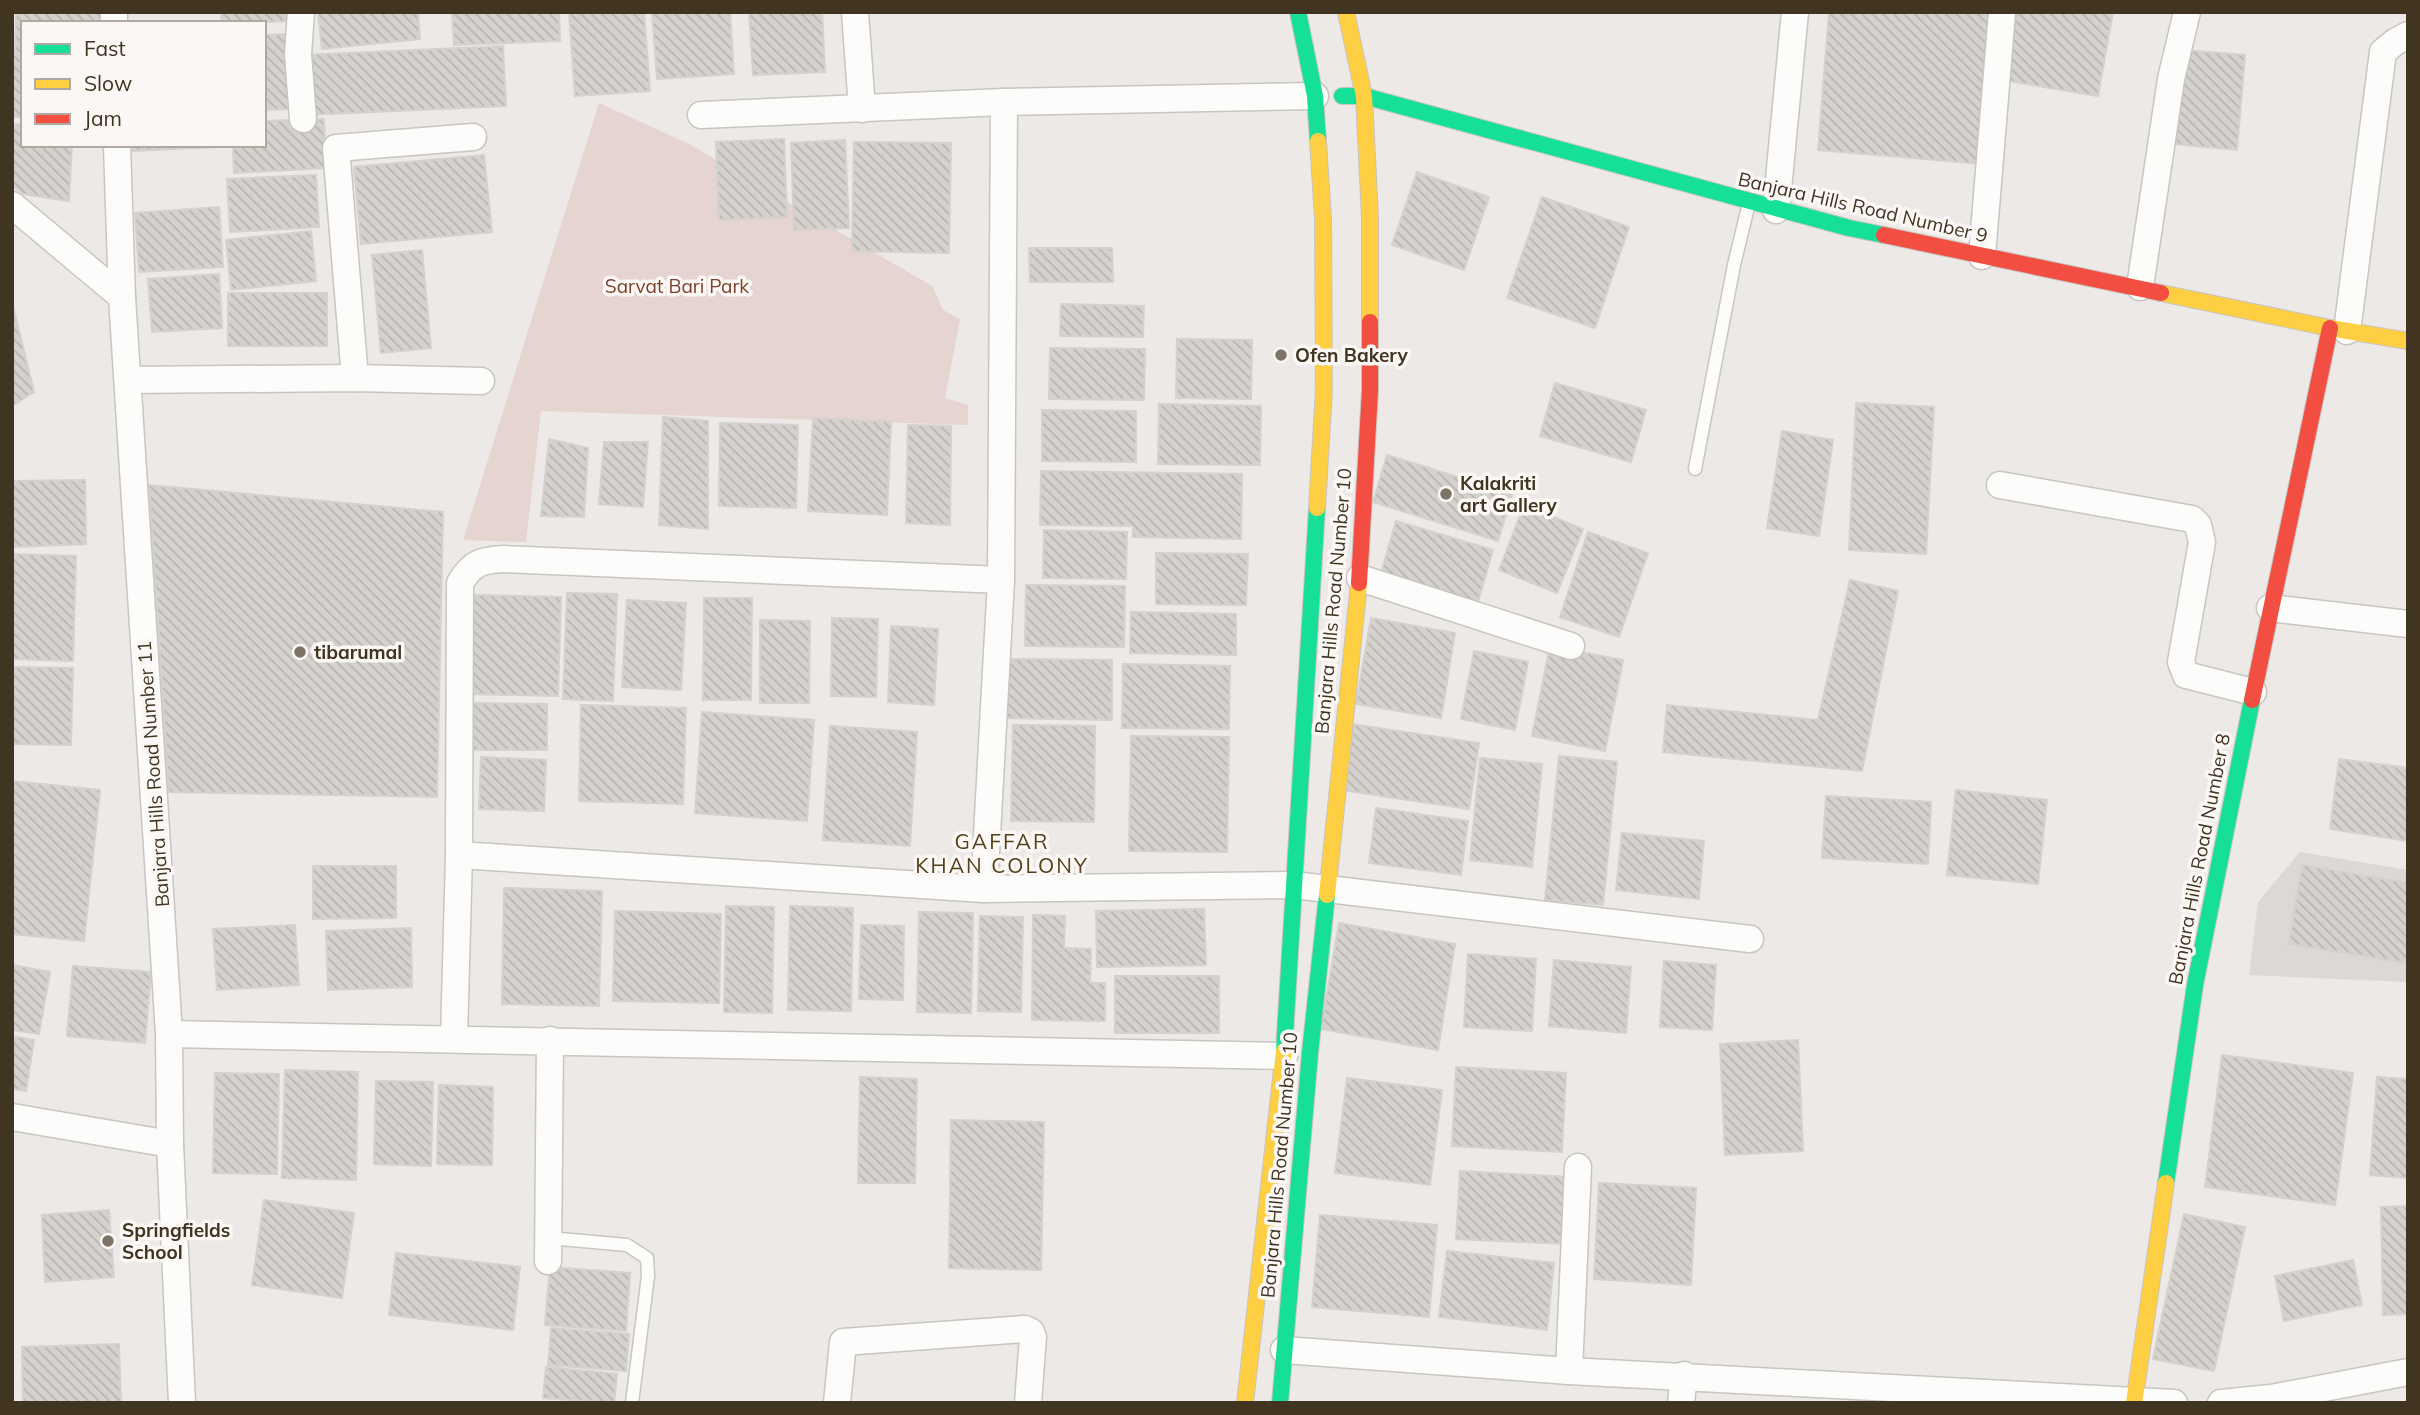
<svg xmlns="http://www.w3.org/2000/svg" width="2420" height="1415" font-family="Mulish,sans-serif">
<defs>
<pattern id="building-back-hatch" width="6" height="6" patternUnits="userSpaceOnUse" patternTransform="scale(1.75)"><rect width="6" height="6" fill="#d5d2ce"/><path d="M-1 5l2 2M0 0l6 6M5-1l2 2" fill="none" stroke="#b8b5b1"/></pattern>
</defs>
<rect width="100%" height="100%" fill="#ece9e6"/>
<path fill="#ddd8d4" d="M2300 852 2408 870V982L2249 975 2258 902Z"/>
<path fill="#e5d4cf" d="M599 103 689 144 932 286 943 310 960 319 945 398 968 405V425L541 411 526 542 463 540Z"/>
<g fill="url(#building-back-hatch)" stroke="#d5d1ce" stroke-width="2">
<path d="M16 12H106L105 23H23V53H15Z"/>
<path d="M221 12H299L300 21 222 23Z"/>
<path d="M318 12H418L420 39 322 49Z"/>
<path d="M452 12H559L560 41 454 45Z"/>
<path d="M569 12H644L650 91 575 96Z"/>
<path d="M652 12H730L734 74 657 79Z"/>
<path d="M749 12H822L825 72 753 75Z"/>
<path d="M1829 12H1996L1983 164 1818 150Z"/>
<path d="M2014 12H2113L2098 96 2002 80Z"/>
<path d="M287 34 291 109 264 110V35Z"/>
<path d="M503 46 506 106 307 115 304 55Z"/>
<path d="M2183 50 2245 55 2237 150 2175 144Z"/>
<rect x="12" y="55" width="11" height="62"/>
<path d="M324 119 326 168 234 173 233 145H264V121Z"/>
<path d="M12 124 23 125V145H72L69 201 23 194 12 184Z"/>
<path d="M784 139 787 217 719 220 716 142Z"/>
<path d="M845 140 849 228 794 230 791 143Z"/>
<path d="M854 142 951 143 949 253 852 251Z"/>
<path d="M133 145H215L216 147 133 151Z"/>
<path d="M484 155 492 232 361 244 354 167Z"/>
<path d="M1417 172 1489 197 1464 270 1392 245Z"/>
<path d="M316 175 319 227 230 232 227 179Z"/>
<path d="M1542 197 1629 227 1595 328 1507 298Z"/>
<path d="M219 207 223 267 139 272 135 213Z"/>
<path d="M311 231 316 281 231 290 226 240Z"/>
<path d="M1029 248H1112L1113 282H1030Z"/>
<path d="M422 250 431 348 381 353 372 255Z"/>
<path d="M219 274 222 328 152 332 148 279Z"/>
<rect x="228" y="293" width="99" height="53"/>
<path d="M12 302 34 392 12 406Z"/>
<path d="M1061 304 1144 306 1143 337 1060 336Z"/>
<path d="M1177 339 1252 340 1251 399 1176 398Z"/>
<path d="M1050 348 1145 349 1144 400 1049 399Z"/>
<path d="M1555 383 1646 410 1631 462 1540 436Z"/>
<path d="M1856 403 1934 407 1926 554 1849 550Z"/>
<path d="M1159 404 1261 406 1260 465 1158 464Z"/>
<path d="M1042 410 1136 411V462L1042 461Z"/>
<path d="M663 417 708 421V529L659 525Z"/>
<path d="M813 418 891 422 887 515 808 511Z"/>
<path d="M720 423 798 425 796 508 719 506Z"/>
<path d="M908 425 951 426 950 525 906 523Z"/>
<path d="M1782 431 1833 440 1819 536 1767 528Z"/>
<path d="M549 439 588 448 584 517 541 516Z"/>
<path d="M604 442H648L643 507 599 504Z"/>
<path d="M1387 455 1512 494 1498 541 1373 502Z"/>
<path d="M1041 471 1242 474 1241 539 1133 537V526L1040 525Z"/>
<path d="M85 480 86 544 12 547V481Z"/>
<path d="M149 485 443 512 437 797 169 792Z"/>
<path d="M1524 505 1583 529 1557 593 1499 570Z"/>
<path d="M1396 521 1493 550 1476 609 1379 580Z"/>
<path d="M1044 530 1127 532 1126 579 1043 578Z"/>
<path d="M1588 532 1648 553 1619 637 1560 617Z"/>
<path d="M1156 553 1248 554 1246 605 1156 604Z"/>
<path d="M12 554 76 556 73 661 12 659Z"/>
<path d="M1850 580 1898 591 1862 771 1663 752 1667 705 1818 720Z"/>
<path d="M1026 585 1125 586 1124 647 1025 646Z"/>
<path d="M567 593 617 594 613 701 563 699Z"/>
<path d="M474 595 561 597 558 696 472 694Z"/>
<path d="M704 598H752L751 700H703Z"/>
<path d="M627 600 686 603 681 690 622 687Z"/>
<path d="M1131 612 1236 614V655L1130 653Z"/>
<path d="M832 618 878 619 876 697 831 696Z"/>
<path d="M1371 618 1455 633 1441 718 1356 704Z"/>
<path d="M760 620 810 621 809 703H760Z"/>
<path d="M891 626 938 629 934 705 888 702Z"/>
<path d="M1550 646 1623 660 1605 751 1532 736Z"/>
<path d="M1474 651 1528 662 1515 730 1461 719Z"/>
<path d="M1003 659 1112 660V720L1002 718Z"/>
<path d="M1123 664 1230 666 1229 729 1122 728Z"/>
<path d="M12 667 73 668 71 745 12 744Z"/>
<path d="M468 703 547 704V750H468Z"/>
<path d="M581 705 686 708 683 804 579 801Z"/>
<path d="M702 712 814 720 807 821 695 813Z"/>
<path d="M1351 724 1479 743 1469 809 1341 790Z"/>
<path d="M1013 725 1095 726 1094 822 1011 821Z"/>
<path d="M830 726 917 732 910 846 823 840Z"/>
<path d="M1131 736 1229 737 1227 852 1129 851Z"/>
<path d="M1559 756 1617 762 1603 905 1545 900Z"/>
<path d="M481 757 546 760 544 811 479 809Z"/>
<path d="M1480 758 1542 764 1532 867 1470 860Z"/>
<path d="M2339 759 2408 768V841L2330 829Z"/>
<path d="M12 781 100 790 84 941 12 934Z"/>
<path d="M1956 790 2047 800 2038 884 1947 875Z"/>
<path d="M1826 796 1931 802 1928 864 1822 858Z"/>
<path d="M1376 808 1468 821 1461 875 1369 863Z"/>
<path d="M1622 833 1704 841 1699 899 1616 890Z"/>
<path d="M2302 865 2408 883V963L2289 944Z"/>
<path d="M313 866H396V918L313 919Z"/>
<path d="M504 888 602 891 599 1006 502 1004Z"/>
<path d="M726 906 774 907 772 1013 724 1012Z"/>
<path d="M790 906 853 908 851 1011 788 1010Z"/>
<path d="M1204 909 1206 965 1097 967 1096 911Z"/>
<path d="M615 911 721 914 719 1003 613 1001Z"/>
<path d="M919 912 973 913 971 1013 917 1012Z"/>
<path d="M1033 915 1065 916 1064 948 1091 949 1090 983H1105V1021L1032 1020Z"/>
<path d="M980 916 1023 917 1021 1012 978 1011Z"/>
<path d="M1339 923 1455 944 1438 1050 1321 1029Z"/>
<path d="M295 925 299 985 217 990 213 929Z"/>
<path d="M861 925 904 926 903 1000 859 999Z"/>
<path d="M411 928 412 987 328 990 326 931Z"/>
<path d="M1468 954 1536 959 1532 1031 1464 1027Z"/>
<path d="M1554 960 1631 967 1626 1033 1549 1026Z"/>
<path d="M1664 961 1716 965 1712 1030 1660 1027Z"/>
<path d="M12 965 50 972 39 1034 12 1030Z"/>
<path d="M73 966 151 972 145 1043 67 1036Z"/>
<rect x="1115" y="976" width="104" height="57"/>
<path d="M12 1036 34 1040 26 1091 12 1089Z"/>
<path d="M1798 1040 1803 1151 1725 1155 1720 1044Z"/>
<path d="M2222 1055 2353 1073 2335 1205 2205 1187Z"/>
<path d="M1456 1067 1566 1073 1562 1152 1452 1146Z"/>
<path d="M285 1070 358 1072 356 1180 282 1178Z"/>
<path d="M215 1073 279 1074 277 1174 213 1173Z"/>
<path d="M860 1077 917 1079 915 1183H858Z"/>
<path d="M2377 1077 2408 1079V1178L2370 1175Z"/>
<path d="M1347 1078 1442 1090 1430 1185 1335 1173Z"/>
<path d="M376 1081 433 1082 431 1166 374 1164Z"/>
<path d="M439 1085 493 1087 492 1165 437 1164Z"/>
<path d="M951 1120 1044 1122 1041 1270 949 1268Z"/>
<path d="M1460 1171 1569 1177 1566 1244 1456 1239Z"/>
<path d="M1599 1183 1696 1188 1691 1285 1594 1279Z"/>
<path d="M264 1200 354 1213 342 1298 252 1285Z"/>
<path d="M2408 1206V1314L2383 1315 2381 1207Z"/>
<path d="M109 1210 114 1277 45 1282 42 1215Z"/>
<path d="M2184 1214 2245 1227 2214 1371 2153 1359Z"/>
<path d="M1320 1215 1437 1225 1429 1317 1312 1307Z"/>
<path d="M1447 1251 1554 1263 1547 1330 1439 1317Z"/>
<path d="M396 1253 520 1267 513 1330 389 1315Z"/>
<path d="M2353 1260 2362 1305 2284 1321 2275 1276Z"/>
<path d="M550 1267 630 1273 626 1331 545 1325Z"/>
<path d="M551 1328 629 1334 626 1371 548 1365Z"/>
<path d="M119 1344 121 1403H23L22 1347Z"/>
<path d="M546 1367 617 1374 614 1403 543 1398Z"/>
</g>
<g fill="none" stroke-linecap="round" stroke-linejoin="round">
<defs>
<g id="lane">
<path d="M1695 469 1734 265 1749 203"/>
<path d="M549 1238 627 1245 647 1258 648 1276 632 1403"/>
</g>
<g id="street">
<path d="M114 12V23"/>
<path d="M301 12 298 54 303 119"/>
<path d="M855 12 862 109"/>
<path d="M701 115 1004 102 1315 96"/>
<path d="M117 145 122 297 169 1034 170 1144 182 1403"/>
<path d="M12 205 122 297"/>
<path d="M1776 210 1795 12"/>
<path d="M1982 256 2002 12"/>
<path d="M2140 287 2171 79 2187 12"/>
<path d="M2347 331 2383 52 2395 42 2408 35"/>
<path d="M355 378 336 148 473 137"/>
<path d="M128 380 355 378 481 381"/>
<path d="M2000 485 2192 519 2198 525 2202 542 2181 662 2186 675 2253 692"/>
<path d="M1360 578 1571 646"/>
<path d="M2270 608 2408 624"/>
<path d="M459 855 984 889 1294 885 1750 939"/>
<path d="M984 889 1001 580 1004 102"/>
<path d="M169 1034 1284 1056"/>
<path d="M454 1038 459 855 460 583C472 563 481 560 504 559L1001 580"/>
<path d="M12 1117 170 1144"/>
<path d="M548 1261 550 1040"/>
<path d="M1284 1350 1569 1371 2174 1403"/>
<path d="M1569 1371 1578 1167"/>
<path d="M837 1403 843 1342 1025 1329 1031 1332 1033 1337 1028 1403"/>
<path d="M1681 1403 1684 1375"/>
<path d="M2221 1403 2271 1398 2408 1372"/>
</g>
<g id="fast">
<path d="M1298 12 1315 96 1318 141"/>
<path d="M1342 96H1364L1849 228 1884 235"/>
<path d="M1284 1051 1317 508"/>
<path d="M2166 1183 2195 985 2252 700"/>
<path d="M1280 1403 1310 1053 1327 895"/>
</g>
<g id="slow">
<path d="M1346 12 1364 96 1370 218V322"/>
<path d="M2161 293 2330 328 2408 341"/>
<path d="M1317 508 1324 389 1323 219 1318 141"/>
<path d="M1327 895 1359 583"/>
<path d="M1245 1403 1284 1051"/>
<path d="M2134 1403 2166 1183"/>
</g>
<g id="jam">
<path d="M1884 235 2161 293"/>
<path d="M1359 583 1370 390V322"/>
<path d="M2252 700 2330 328"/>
</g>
</defs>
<use href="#lane" stroke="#c8c5c2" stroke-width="15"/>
<use href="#street" stroke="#c8c5c2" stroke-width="29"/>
<use href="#fast" stroke="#c8c4c0" stroke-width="18"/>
<use href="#slow" stroke="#c8c4c0" stroke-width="18"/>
<use href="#jam" stroke="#c8c4c0" stroke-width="18"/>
<use href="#lane" stroke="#fcfcfb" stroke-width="12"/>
<use href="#street" stroke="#fcfcfb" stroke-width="26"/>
<use href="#fast" stroke="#16e098" stroke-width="16"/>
<use href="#slow" stroke="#ffcf43" stroke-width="16"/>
<use href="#jam" stroke="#f24e42" stroke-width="16"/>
</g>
<g fill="#7d7467" stroke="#faf7f5" stroke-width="2.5">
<circle cx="1281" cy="355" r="7"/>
<circle cx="1446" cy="494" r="7"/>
<circle cx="300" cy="652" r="7"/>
<circle cx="108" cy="1241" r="7"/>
</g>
<g text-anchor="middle" stroke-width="7" stroke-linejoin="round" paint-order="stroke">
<g font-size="19" fill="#413522" stroke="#faf7f5">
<text transform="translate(1863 207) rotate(13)" y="7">Banjara Hills Road Number 9</text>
<text transform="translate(1333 601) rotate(-85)" y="7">Banjara Hills Road Number 10</text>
<text transform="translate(153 774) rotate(-94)" y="7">Banjara Hills Road Number 11</text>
<text transform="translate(2199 859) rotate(-79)" y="7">Banjara Hills Road Number 8</text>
<text transform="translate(1279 1165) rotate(-85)" y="7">Banjara Hills Road Number 10</text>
</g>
<g font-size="19" fill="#7a402a" stroke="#faf7f5">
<text x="677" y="293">Sarvat Bari Park</text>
</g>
<g font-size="19" font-weight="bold" fill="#413522" stroke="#faf7f5" text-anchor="start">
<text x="1295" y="362">Ofen Bakery</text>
<text x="1460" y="490">Kalakriti<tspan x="1460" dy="22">art Gallery</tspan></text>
<text x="314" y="659">tibarumal</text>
<text x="122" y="1237">Springfields<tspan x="122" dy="22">School</tspan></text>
</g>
<g font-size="21" letter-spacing="2" fill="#54411c" stroke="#faf7f5">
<text x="1002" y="849">GAFFAR<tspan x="1002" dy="24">KHAN COLONY</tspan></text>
</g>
</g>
<rect width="2420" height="1415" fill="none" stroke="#413522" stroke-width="28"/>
<rect x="21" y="21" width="245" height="126" fill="#faf7f5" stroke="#b0a9a1" stroke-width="2"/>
<rect x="35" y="44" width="35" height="10" fill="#16e098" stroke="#b0a9a1" stroke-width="2"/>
<text x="84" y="56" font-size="21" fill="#413522">Fast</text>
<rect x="35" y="79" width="35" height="10" fill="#ffcf43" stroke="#b0a9a1" stroke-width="2"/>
<text x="84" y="91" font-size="21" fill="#413522">Slow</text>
<rect x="35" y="114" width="35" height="10" fill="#f24e42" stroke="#b0a9a1" stroke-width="2"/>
<text x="84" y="126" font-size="21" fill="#413522">Jam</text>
</svg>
